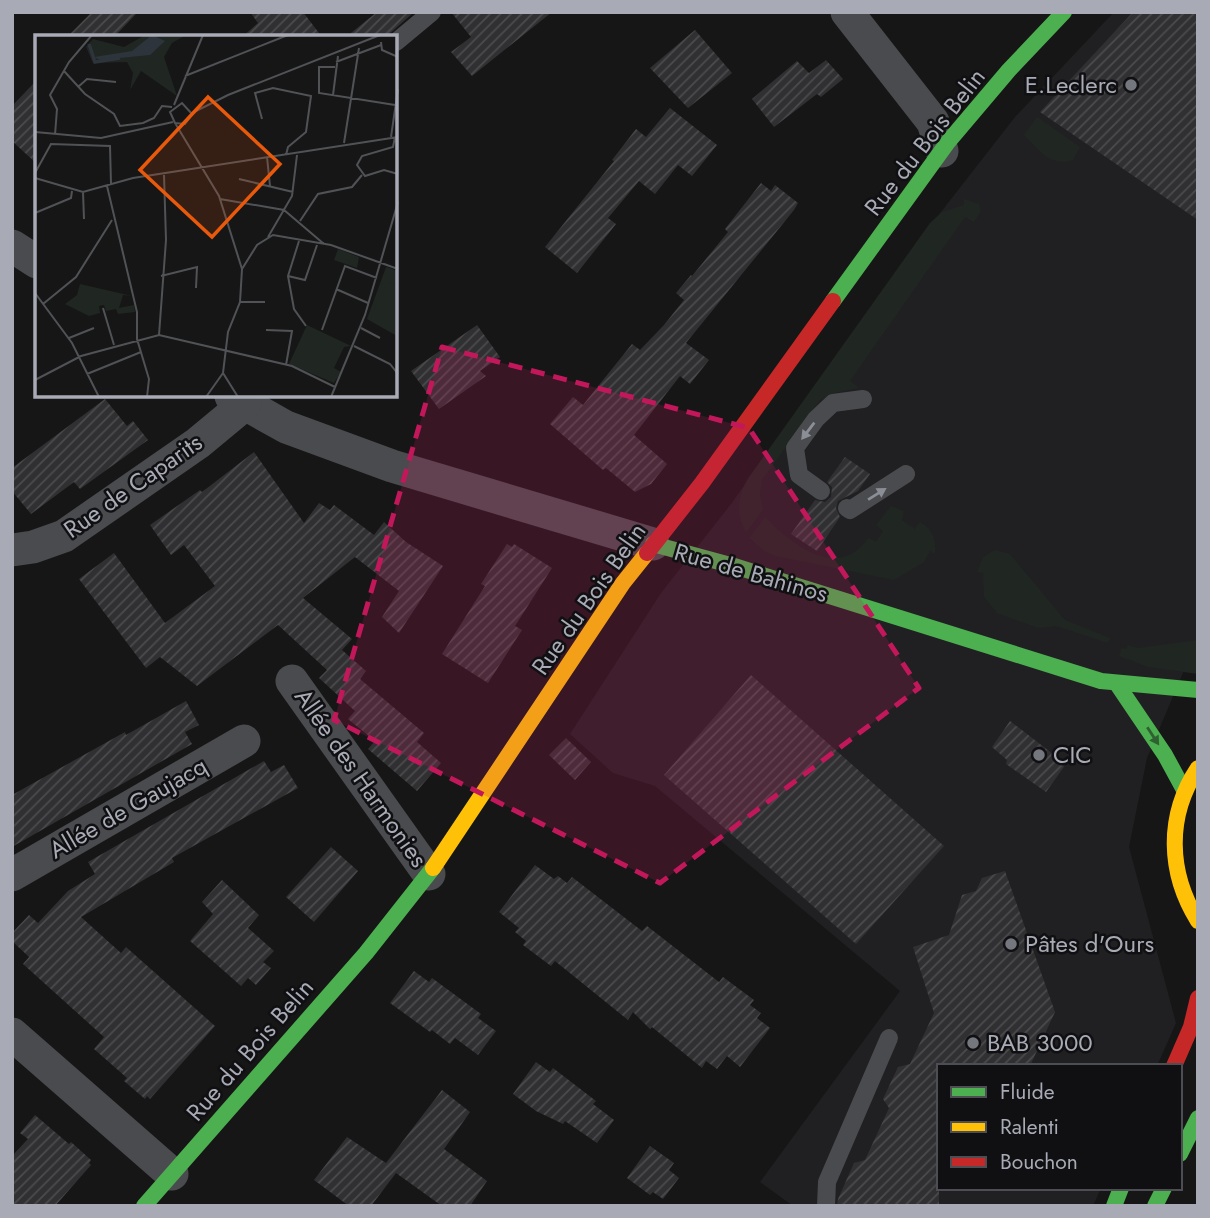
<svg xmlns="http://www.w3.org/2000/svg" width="1210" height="1218" font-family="Jost,sans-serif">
<defs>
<pattern id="building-hatch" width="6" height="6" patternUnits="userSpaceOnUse" patternTransform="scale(1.75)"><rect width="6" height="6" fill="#303032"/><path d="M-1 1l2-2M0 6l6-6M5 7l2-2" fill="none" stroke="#4b4b4d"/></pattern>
</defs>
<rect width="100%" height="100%" fill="#161616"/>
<path fill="#202022" d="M1114 12H1198V651L1191 654 1147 758 1129 847 1176 1023 1157 1066H939V1188H1101L1093 1206H793L760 1182 900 991 655 786 613 773 570 734 661 593 731 504 923 235 1015 117Z"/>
<g fill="#202621">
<path d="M1037 117 1080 147 1073 160C1049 167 1040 150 1024 135Z"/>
<path d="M964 199 979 204 981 211 974 222 965 217 850 381 859 388 834 393 820 400 762 480 760 495 763 510 746 533C736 514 737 495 749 477L930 223 942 212 964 205Z"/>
<path d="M891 506 904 511 902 520 915 529 920 522C933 529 936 539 935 554L930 551 924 562 894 580 775 556 764 551 749 538 765 517C792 544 838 582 868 538L876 542 883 531 876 525Z"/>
<path d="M995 550 1010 554 1065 620 1110 638 1108 643 1056 626 1038 628 997 613 984 597 983 573 977 572 983 557Z"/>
<path d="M1198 640V674L1148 667 1119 656 1122 648 1126 649 1128 645 1138 648Z"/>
</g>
<g fill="url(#building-hatch)">
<path d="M92 12H138L114 37H67Z"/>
<path d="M250 12H303L322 37H242L258 23Z"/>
<path d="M377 12H414L386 37H346Z"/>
<path d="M451 12H552L472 76 451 52 471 37Z"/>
<path d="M1133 12H1198V220L1040 112Z"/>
<path d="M695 30 732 73 688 108 650 68Z"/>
<path d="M826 60 843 79 821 97 817 94 774 127 752 99 797 61 809 73Z"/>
<path d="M37 80V164L12 141V106Z"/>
<path d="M670 108 717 145 692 176 678 165 655 194 639 181 608 218 616 224 577 273 545 247 614 161 612 160 636 129 646 137Z"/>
<path d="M761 183 771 191 775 185 798 203 794 210 686 343 709 360 690 384 680 376 634 435 667 464 651 484 635 492 606 468 603 470 550 424 573 397 583 405 632 344 640 350 664 325 684 300 676 293 691 275 692 276 728 232 725 229Z"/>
<path d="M477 325 500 357 480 371 486 376 439 409 411 371Z"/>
<path d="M105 399 127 426 133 421 148 440 80 489 74 482 31 514 12 491V468Z"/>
<path d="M254 452 304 523 319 503 330 510 334 505 374 535 384 522 406 542 443 566 399 633 382 617 399 591 355 557 303 598 352 639 342 650 366 671 360 679 424 733 417 742 441 763 417 791 368 749 375 741 348 719 355 711 319 678 327 670 278 625 197 686 160 657 146 668 79 579 114 553 165 623 215 586 184 545 171 555 150 525 200 490 202 492Z"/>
<path d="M845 457 870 474 858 491 838 501 836 508 840 517 817 551 791 534 815 500 825 502 831 497 832 487 827 482Z"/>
<path d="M507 544 512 547 514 544 552 568 515 626 522 630 488 683 442 654 485 586 481 584Z"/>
<path d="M751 675 944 846 856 944 664 775Z"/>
<path d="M186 701 199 725 185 732 192 744 12 847V795L125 732 126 735Z"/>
<path d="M1010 721 1066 764 1046 792 1006 764 1007 760 992 747Z"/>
<path d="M566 738 591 762 575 780 549 755Z"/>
<path d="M264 761 271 772 284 765 298 788 172 858 174 862 81 917 121 953 126 947 215 1026 150 1099 147 1096 145 1099 124 1081 127 1078 94 1049 104 1037 23 964 29 957 12 941V933L29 915 38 923 68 891 95 874 88 862Z"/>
<path d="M331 847 358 871 314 922 286 897Z"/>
<path d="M535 865 554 879 558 876 567 883 572 877 642 931 647 926 719 982 723 977 754 1000 750 1005 761 1013 757 1018 770 1028 740 1067 727 1056 717 1069 706 1061 702 1068 652 1027 650 1029 633 1012 628 1020 555 961 551 966 523 945 526 941 515 932 519 928 499 912Z"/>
<path d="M1005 871 1055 1012 1030 1066H939V1206H837L838 1199 854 1163 865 1160 889 1108 883 1099 898 1067 910 1064 934 1013 913 947 949 935 962 895 976 891 982 878Z"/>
<path d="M222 880 259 915 248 928 274 951 263 962 271 968 256 985 248 978 241 986 190 941 213 914 202 902Z"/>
<path d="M414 971 429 982 432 978 481 1014 478 1018 496 1031 478 1055 455 1038 450 1044 432 1030 430 1032 390 1003Z"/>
<path d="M536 1062 550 1072 553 1068 596 1101 593 1104 614 1120 597 1143 565 1121 563 1124 536 1111 513 1094Z"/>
<path d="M442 1090 470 1112 444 1149 487 1181 470 1206H442L396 1173 371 1206H349L314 1180 347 1137 386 1163Z"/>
<path d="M35 1115 69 1144 71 1142 91 1160 89 1163 91 1165 55 1206H12V1156L28 1139 20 1133Z"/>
<path d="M650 1146 674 1163 669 1170 679 1178 663 1199 653 1192 650 1195 627 1178Z"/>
</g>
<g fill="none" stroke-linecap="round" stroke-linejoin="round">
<g stroke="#4a4b4e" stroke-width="18">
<path d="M396 42 432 12"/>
<path d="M821 491 799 475 795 448 816 419 833 403 863 399"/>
<path d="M847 508 850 510 906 474"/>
<path d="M826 1206 827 1182 889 1038"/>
</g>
<g stroke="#4a4b4e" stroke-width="33">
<path d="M847 12 933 122 942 151"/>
<path d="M12 246 37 262"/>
<path d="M231 396 286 427 392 466 653 544"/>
<path d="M12 550 33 547 64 536 198 443 245 404"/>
<path d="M292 681 429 874"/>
<path d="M12 875 244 741"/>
<path d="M12 1034 172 1174"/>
</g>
<g stroke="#4caf50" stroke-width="16">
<path d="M833 301 948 142 1009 70 1064 12"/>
<path d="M653 544 734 566 1101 681 1198 690"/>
<path d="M1117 684 1165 755 1184 790"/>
<path d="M1180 1154 1198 1118"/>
<path d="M144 1206 366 953 433 868"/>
<path d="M1114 1206 1121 1188"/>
<path d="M1155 1206 1164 1188"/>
</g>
<g stroke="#ffc107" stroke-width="16">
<path d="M1198 768C1166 816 1168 873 1198 921"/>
<path d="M433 868 623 583 647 553"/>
</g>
<g stroke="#c62828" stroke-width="16">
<path d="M647 553 702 483 833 301"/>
<path d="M1174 1066 1191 1027 1198 998"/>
</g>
</g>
<defs><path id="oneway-solid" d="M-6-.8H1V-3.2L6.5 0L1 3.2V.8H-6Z" transform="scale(1.75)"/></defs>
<g fill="#8c8e97">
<use href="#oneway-solid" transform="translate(808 431) rotate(127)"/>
<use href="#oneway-solid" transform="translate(877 494) rotate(-32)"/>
</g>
<use fill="#2e6031" href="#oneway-solid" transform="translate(1153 736) rotate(57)"/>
<path fill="#c2185b" fill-opacity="0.2" stroke="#c2185b" stroke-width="5" stroke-dasharray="14 9" stroke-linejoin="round" d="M442 347 749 428 919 688 660 883 334 720Z"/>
<g fill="#75777e" stroke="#101012" stroke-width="2.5">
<circle cx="1131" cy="85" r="7"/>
<circle cx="1039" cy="755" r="7"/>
<circle cx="1011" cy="944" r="7"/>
<circle cx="973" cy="1043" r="7"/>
</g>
<g text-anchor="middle" stroke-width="5" stroke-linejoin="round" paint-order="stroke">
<g font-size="24" fill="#a8abb6" stroke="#101012" text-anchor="start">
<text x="1117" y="93" text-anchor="end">E.Leclerc</text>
<text x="1053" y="763">CIC</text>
<text x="1025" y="952">Pâtes d'Ours</text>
<text x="987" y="1051">BAB 3000</text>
</g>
<g font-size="24" fill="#a8abb6" stroke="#101012">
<text transform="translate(925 142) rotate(-52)" y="8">Rue du Bois Belin</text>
<text transform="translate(133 486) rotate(-35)" y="8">Rue de Caparits</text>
<text transform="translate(751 573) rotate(16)" y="8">Rue de Bahinos</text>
<text transform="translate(589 599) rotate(-55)" y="8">Rue du Bois Belin</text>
<text transform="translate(361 778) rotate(55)" y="8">Allée des Harmonies</text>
<text transform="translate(128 808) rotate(-30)" y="8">Allée de Gaujacq</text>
<text transform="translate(250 1050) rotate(-49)" y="8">Rue du Bois Belin</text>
</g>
</g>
<g transform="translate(35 35)">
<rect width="362" height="362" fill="#161616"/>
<path d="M351 232 362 236V301L332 284ZM45 249 97 261 88 260 84 273 99 270 100 277 83 279 81 274 71 276 69 270 64 271 65 278 54 281 30 269 42 260ZM272 290 316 311 309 312 299 333 306 337 299 348 254 329Z" fill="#202621"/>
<path d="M352 232 362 236V251L353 247 338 277Z" fill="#202621"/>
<path d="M110 0H151L137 8 129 22 142 61 106 36 95 55 98 38 92 27 58 28 51 12 58 4 89 12ZM303 214 324 222 322 233 299 225Z" fill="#202621"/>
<path d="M117 0 130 6 115 20 65 25 59 22 97 16Z" fill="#2d343b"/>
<path fill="none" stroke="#2d343b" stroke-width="3.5" d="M54 9 60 27 85 23"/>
<path fill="none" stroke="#505256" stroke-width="2" d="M346 7 347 15 363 22M301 27 346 10M300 32H284V58L360 70M29 36 50 59 79 79 85 91 108 88 119 83 127 71 137 72M150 41 253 0M43 52 52 44 81 47M298 60 303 21M139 70 168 0M157 79 147 68 135 77 140 88 150 89 159 77 193 60 345 0M227 84 220 58 238 53 276 61 271 97 253 112 251 120M140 88 184 161 207 234 205 267 193 297 188 338 203 362M0 97 66 103 138 87M20 100 22 74 15 60 34 27 57 0M356 102 363 54M360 102 358 112 327 121 322 130 330 141 349 135 363 139M309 108 324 13M232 122 235 151M0 138 16 109 75 111 76 149M0 143 48 157 98 143 363 102M204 144 258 157M72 151 102 277V304L114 344 112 362M48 157 49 184M185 164 249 175 289 209M0 178 36 163 37 156M265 186 283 159 317 152 327 140M233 202 257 161 262 120M264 206 253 241 259 274 271 291M207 234 222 210 238 200 296 210 363 234M126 241 162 232 161 253M253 241 270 245 282 210M301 254 333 268M0 258 37 308 64 362M205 267H230M8 269 41 242 77 185M68 273 79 310M326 293 345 303M231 295 257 296 251 330M287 295 310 231 342 243M124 300 131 205 129 140M34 303 59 293M319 311 355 329 363 339M52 339 106 317M0 345 46 321 124 300 257 331 300 352M171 362 188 338M296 362 330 280 363 167"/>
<path fill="#e8590c" fill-opacity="0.15" stroke="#e8590c" stroke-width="3.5" d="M173 62 245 129 177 202 105 135Z"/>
<rect width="362" height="362" fill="none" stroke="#a8abb6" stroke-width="3.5"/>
</g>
<rect width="1210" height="1218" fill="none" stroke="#a8abb6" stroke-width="28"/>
<rect x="937" y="1064" width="245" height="126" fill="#101012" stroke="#4d4e54" stroke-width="2"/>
<rect x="951" y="1087" width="35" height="10" fill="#4caf50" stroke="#4d4e54" stroke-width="2"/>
<text x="1000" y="1099" font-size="21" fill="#a8abb6">Fluide</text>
<rect x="951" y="1122" width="35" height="10" fill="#ffc107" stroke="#4d4e54" stroke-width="2"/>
<text x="1000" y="1134" font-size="21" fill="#a8abb6">Ralenti</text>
<rect x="951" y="1157" width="35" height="10" fill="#c62828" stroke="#4d4e54" stroke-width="2"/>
<text x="1000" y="1169" font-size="21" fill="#a8abb6">Bouchon</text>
</svg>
